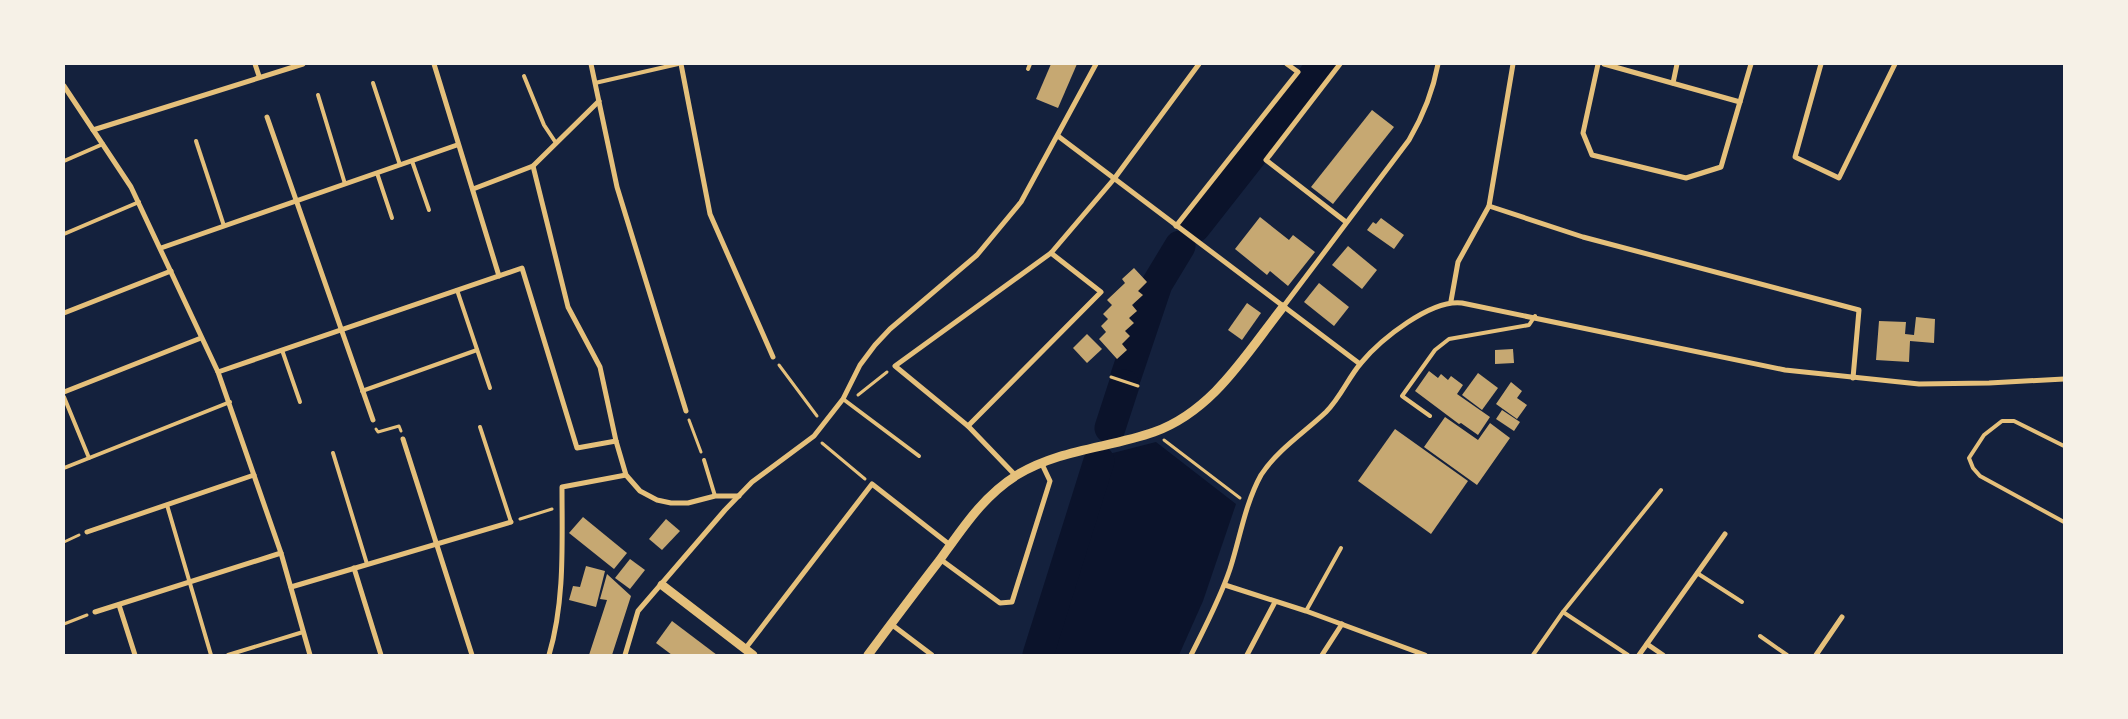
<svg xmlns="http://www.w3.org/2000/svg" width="2128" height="719" font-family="'PT Sans',sans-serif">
<rect width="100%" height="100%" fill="#14213d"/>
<path fill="#0b132b" d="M1156 442 1236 504 1203 601 1179 655H1048L1109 454Z"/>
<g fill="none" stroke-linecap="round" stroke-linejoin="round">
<g stroke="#0b132b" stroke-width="31">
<path d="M1195 227 1323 64"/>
<path d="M1126 376 1157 284 1180 246"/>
<path d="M1110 428 1124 385"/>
<path d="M1038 655 1099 461"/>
</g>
</g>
<g fill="#c6a872">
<path d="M1051 64H1077L1058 108 1036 99Z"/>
<path d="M1372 110 1394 127 1333 204 1311 187Z"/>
<path d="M1260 217 1289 240 1293 235 1315 252 1288 286 1270 271 1267 275 1235 249Z"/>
<path d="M1381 218 1404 235 1394 249 1367 230 1373 222 1376 224Z"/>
<path d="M1348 246 1377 270 1362 289 1332 265Z"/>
<path d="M1134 268 1147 282 1138 291 1143 295 1132 305 1137 311 1129 318 1134 323 1125 331 1130 336 1122 344 1127 350 1117 359 1099 339 1106 332 1101 326 1108 319 1103 314 1112 305 1107 300 1125 283 1122 279Z"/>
<path d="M1319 283 1349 307 1334 326 1304 302Z"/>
<path d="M1247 303 1261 313 1242 340 1228 330Z"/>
<path d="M1916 317 1935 319 1934 343 1910 341 1909 362 1876 360 1879 321 1906 322 1905 334 1914 335Z"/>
<path d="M1087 334 1102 349 1087 363 1073 348Z"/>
<path d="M1513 349 1514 363 1495 364V350Z"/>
<path d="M1429 371 1438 378 1441 374 1448 380 1451 376 1463 385 1457 394 1490 417 1478 435 1461 423 1459 424 1415 391Z"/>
<path d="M1478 373 1498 388 1482 410 1462 395Z"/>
<path d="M1511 382 1522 391 1517 398 1527 405 1517 419 1496 404Z"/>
<path d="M1502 410 1520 422 1514 431 1496 419Z"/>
<path d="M1445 417 1478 440 1490 423 1510 438 1477 485 1424 447Z"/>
<path d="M1395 429 1468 481 1431 534 1358 481Z"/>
<path d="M583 517 627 553 614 569 569 533Z"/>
<path d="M666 519 680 531 662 550 649 539Z"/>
<path d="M630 559 645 570 630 589 615 578Z"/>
<path d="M586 566 605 571 596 607 569 600 573 586 580 587Z"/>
<path d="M607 574 631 596 612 655H589L607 600 600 599Z"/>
<path d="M672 621 717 655H672L656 643Z"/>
</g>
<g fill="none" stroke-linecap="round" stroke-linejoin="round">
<g stroke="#e5c07b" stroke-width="3">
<path d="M779 365 817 416"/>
<path d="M1111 377 1138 386"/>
<path d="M858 395 887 372"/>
<path d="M689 420 701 452"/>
<path d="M376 429 378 432 399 426 401 431"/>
<path d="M1164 440 1240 498"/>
<path d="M822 443 865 479"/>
<path d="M520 519 552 509"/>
<path d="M64 542 79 535"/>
<path d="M64 624 87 615"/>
</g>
<g stroke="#e5c07b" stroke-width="4">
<path d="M1028 69 1030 64"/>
<path d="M524 76 544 125 556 143"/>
<path d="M373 83 400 165"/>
<path d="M595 83 678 64"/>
<path d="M318 95 345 184"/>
<path d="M196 141 224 226"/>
<path d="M64 161 103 144"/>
<path d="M412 161 429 210"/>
<path d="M377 173 392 218"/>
<path d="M64 234 139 202"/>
<path d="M457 290 490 388"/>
<path d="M282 350 300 402"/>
<path d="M362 391 477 350"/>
<path d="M64 397 89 458"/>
<path d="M843 399 919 456"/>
<path d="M1430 416 1402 396 1435 350 1449 339 1529 325 1535 316"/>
<path d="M480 427 511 522"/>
<path d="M2064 446 2014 421H2002L1984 435 1969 458 1973 468 1980 476 2064 522"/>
<path d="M333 453 367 564"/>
<path d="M704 460 715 496"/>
<path d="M64 468 230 402"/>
<path d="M167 505 211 655"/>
<path d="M1697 573 1742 602"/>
<path d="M1306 611 1341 548"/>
<path d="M1563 612 1628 655"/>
<path d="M1760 636 1787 655"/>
<path d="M228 655 303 632"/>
<path d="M1533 655 1563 612 1661 490"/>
</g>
<g stroke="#e5c07b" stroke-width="5">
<path d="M255 64 259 76"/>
<path d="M434 64 499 276"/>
<path d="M591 64 617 187 686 411"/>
<path d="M681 64 710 214 773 357"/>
<path d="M1340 64 1266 160 1346 222"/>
<path d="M1598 64 1583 133 1592 155 1686 178 1721 167 1751 64"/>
<path d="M1604 64 1740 102"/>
<path d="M1821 64 1795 157 1839 178 1895 64"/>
<path d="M1673 83 1677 64"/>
<path d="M64 86 131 187 218 372 281 553 310 655"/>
<path d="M267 117 373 420"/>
<path d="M93 130 303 64"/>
<path d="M1058 136 1360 364"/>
<path d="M533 166 568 307 600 367 616 441 626 475 640 491 657 500 671 503H688L715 496H739"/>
<path d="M473 189 533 166 599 101"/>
<path d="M1489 206 1583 237 1859 310 1853 378"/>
<path d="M1176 226 1298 72 1287 64"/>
<path d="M161 248 457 145"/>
<path d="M1451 301 1458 262 1489 206 1513 64"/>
<path d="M1283 307 1409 140C1423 116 1433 91 1438 64"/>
<path d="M64 313 171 271"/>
<path d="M218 372 522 268 577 448 616 441"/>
<path d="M64 392 201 338"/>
<path d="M968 426 1101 292 1051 253"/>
<path d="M403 439 472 655"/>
<path d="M1016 476 968 426 895 366 1051 253 1114 179 1199 64"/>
<path d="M87 532 254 475"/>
<path d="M940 559 1000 603 1012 602 1050 481 1041 462"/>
<path d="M354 568 381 655"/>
<path d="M1225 585 1306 611 1425 655"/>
<path d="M291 587 511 522"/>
<path d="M119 605 135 655"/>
<path d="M95 612 281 553"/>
<path d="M891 624 932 655"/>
<path d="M1647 644 1663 655"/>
<path d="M745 649 872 484 950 545"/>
<path d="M549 655C565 601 562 543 562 487L626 475"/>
<path d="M625 655 638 611 725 510 752 482 814 436 843 399 860 365 875 345 890 329 977 255 1021 202 1096 64"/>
<path d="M1191 655C1205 627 1220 599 1230 569 1240 538 1245 504 1261 475 1277 450 1305 432 1326 412 1341 397 1348 378 1361 363 1381 339 1431 299 1462 303L1785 370 1919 384 1989 383 2064 379"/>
<path d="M1247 655 1275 602"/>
<path d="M1322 655 1342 624"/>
<path d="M1639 655 1725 534"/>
<path d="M1816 655 1842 617"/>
</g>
<g stroke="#e5c07b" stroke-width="9">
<path d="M662 585 753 655"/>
<path d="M868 655C891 624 915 592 939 561 962 529 983 496 1017 475 1060 449 1109 448 1154 432 1213 411 1246 354 1283 307"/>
</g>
</g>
<rect width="2128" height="719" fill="none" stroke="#f6f1e7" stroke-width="130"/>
</svg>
